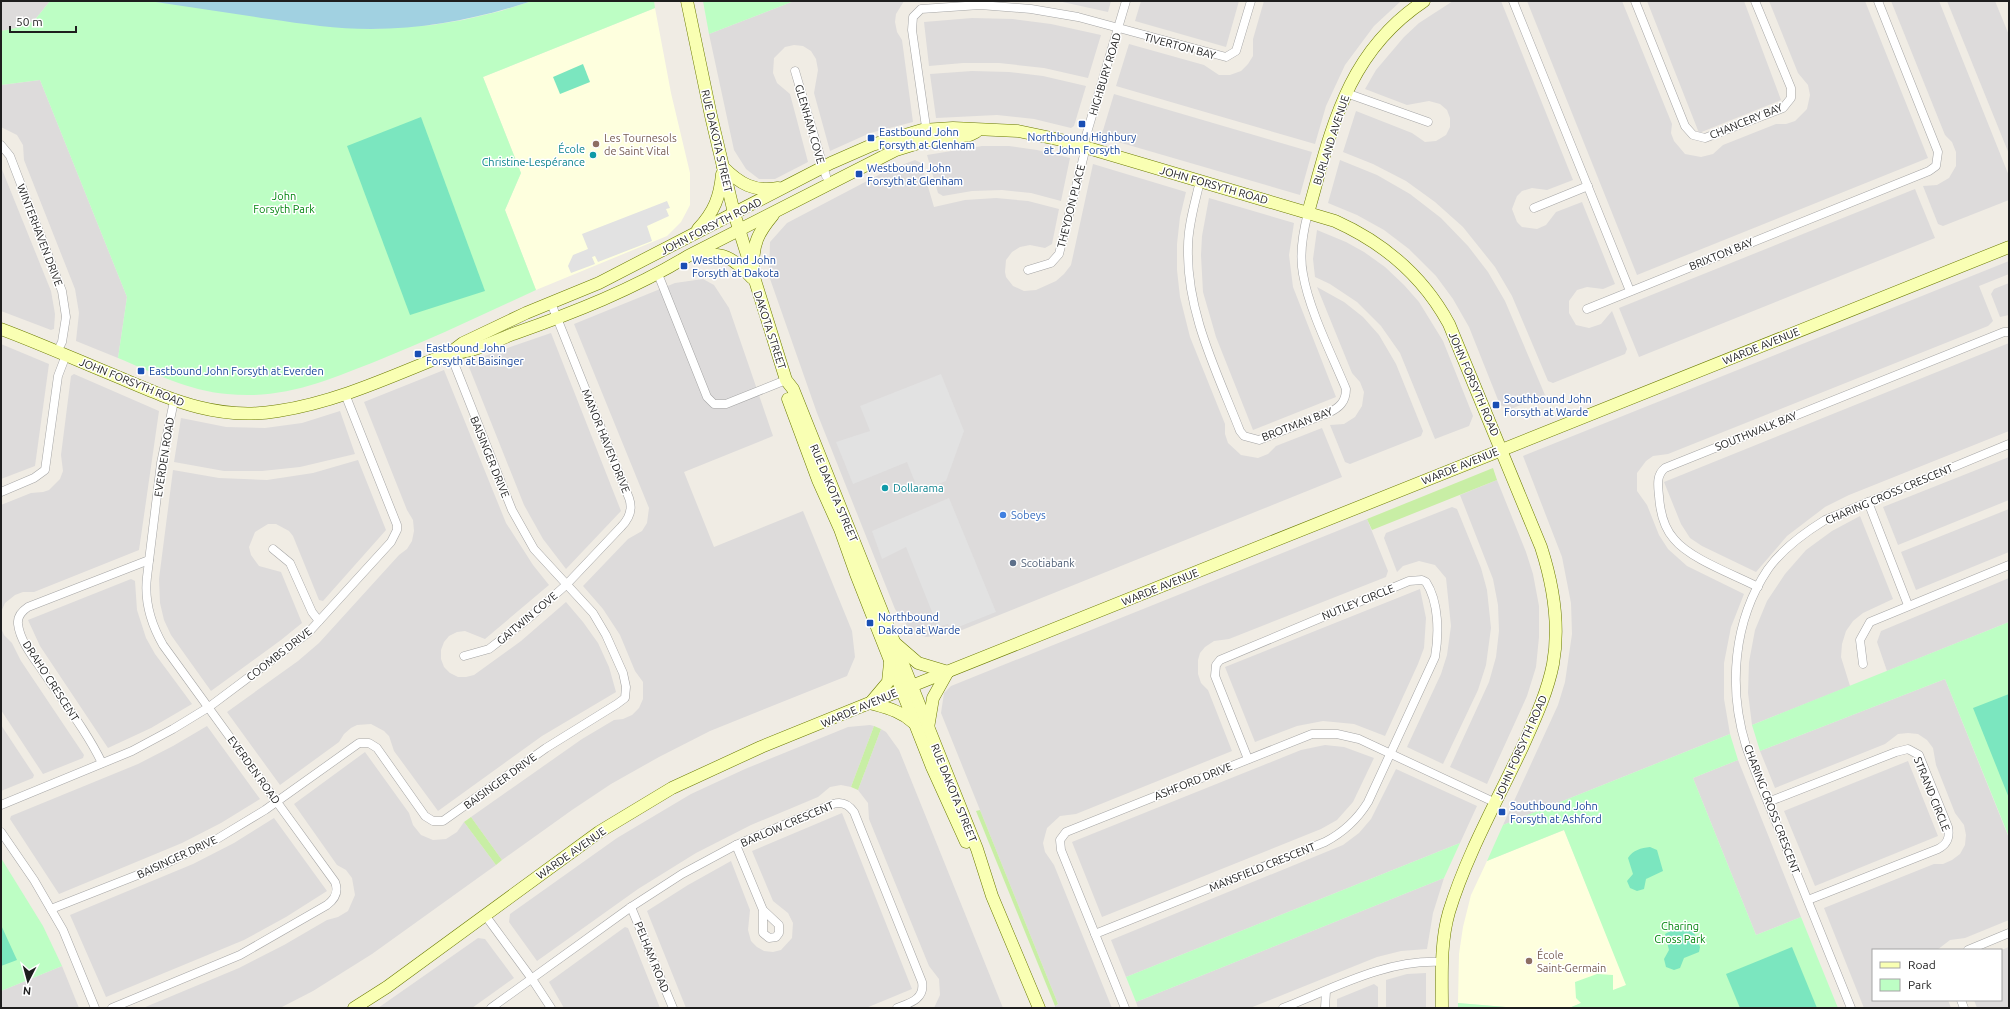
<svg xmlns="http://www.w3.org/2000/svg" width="2010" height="1009" font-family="Ubuntu,sans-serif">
<rect width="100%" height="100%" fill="#f0ece4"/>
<g fill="#dddbdb">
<path d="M1 1H50L34 21 16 28 1 31Z"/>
<path d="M794 1H904L896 14 895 22 897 32 902 40 913 122 870 133 830 151 814 93 818 70 816 59 811 51 803 46 794 45 785 47 774 58 773 73 777 83 790 94 808 162 775 179H759L746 169 734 150 709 34Z"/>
<path d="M1058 1H1111L1108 12Z"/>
<path d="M1141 1H1239L1226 47 1135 21Z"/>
<path d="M1264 1H1401L1374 26 1345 65 1326 106 1315 144 1116 86 1129 44 1204 65 1219 75H1230L1241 71 1248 64 1253 56V39Z"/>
<path d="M1453 1H1501L1573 180 1547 190 1532 188 1522 191 1517 196 1512 209 1517 222 1522 227 1537 229 1546 225 1556 212 1582 202 1615 284 1603 289 1587 287 1577 290 1569 301V313L1576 325 1589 328 1601 324 1612 311 1627 349 1625 354 1553 383 1548 381 1512 296 1495 267 1463 227 1435 202 1406 181 1373 164 1343 152 1356 111 1412 133 1425 142 1436 141 1446 135 1450 127V118L1447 110 1440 104 1429 101 1407 105 1365 89 1376 70 1404 37 1419 23Z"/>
<path d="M1527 1H1622L1672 124 1671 133 1674 141 1685 154 1701 157 1713 154 1723 145 1776 124H1786L1795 121 1807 109 1810 95 1808 85 1798 73 1769 1H1865L1928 158 1637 275Z"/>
<path d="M1647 1H1744L1781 100 1699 133Z"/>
<path d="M1891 1H1939L2009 176V200L1943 226 1938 224 1923 186 1937 185 1949 178 1956 166V152L1952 142 1945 135Z"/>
<path d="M1947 1H1995L2009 35V154Z"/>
<path d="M972 18 1013 19 1051 24 1101 35 1088 78 1044 68 999 63H963L929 66 924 22Z"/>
<path d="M972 71 1009 72 1043 76 1086 86 1074 126 1071 128 1034 119 997 115 936 118 930 74Z"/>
<path d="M40 80 127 297 118 358 76 341 79 313 75 289 24 160 23 145 17 135 1 127V85Z"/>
<path d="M1114 94 1312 152 1300 195 1101 137Z"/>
<path d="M982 146H1009L1037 150 1070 158 1061 201 1031 193 1002 190 972 191 943 196 938 193 927 155Z"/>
<path d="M915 160 921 163 934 207 965 200 996 198 1028 201 1059 209 1052 244 1045 248 1030 245 1020 247 1012 252 1006 260 1005 272 1006 277 1013 286 1024 291 1036 290 1056 281 1064 274 1071 265 1093 164 1186 192 1180 217 1177 244V270L1180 297 1190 337 1225 424V434L1228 443 1241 455 1258 458 1268 454 1276 446 1322 428 1342 477 952 634 926 637 911 631 895 609 817 413 769 276 770 242 787 223 888 170Z"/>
<path d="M1340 160 1377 175 1410 194 1441 218 1468 246 1488 272 1505 301 1545 395 1511 409 1500 405 1469 327 1453 299 1436 276 1409 249 1384 230 1357 215 1328 203Z"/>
<path d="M1 167 51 291 55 314 54 329 51 330 1 311Z"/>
<path d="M1915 189 1935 238 1639 357 1619 308Z"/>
<path d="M1209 198 1294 223 1289 255 1293 287 1336 397 1253 430 1216 337 1203 292 1201 255 1202 236Z"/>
<path d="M1317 230 1346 242 1364 252 1385 267 1404 285 1419 302 1443 341 1473 416 1469 426 1435 439 1400 353 1381 326 1357 302 1330 284 1315 277 1313 259Z"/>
<path d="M2009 261V274L1979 286 1993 321 1988 326 1668 454 1653 456 1646 461 1637 473V491L1647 505 1659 535 1668 549 1687 566 1744 594 1731 627 1724 663V699L1730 734 1503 825 1558 705 1565 682 1572 634 1571 603 1562 557 1523 456Z"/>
<path d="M703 279 714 285 729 308 773 436 684 472 714 547 803 511 852 631 855 657 847 676 710 731 659 757 611 784 572 810 502 860 471 817 582 739 614 720 623 719 632 715 639 708 643 699V682L635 671 620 635 603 609 583 586 628 539 642 531 647 523 649 508 574 324 675 283Z"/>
<path d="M2009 283V315L2000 317 1991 294 1994 289Z"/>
<path d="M1317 287 1344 302 1363 317 1379 335 1396 364 1423 431 1421 436 1350 464 1345 462 1330 425 1344 424 1355 417 1362 406 1364 392 1360 382 1352 373Z"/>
<path d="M551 333 621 511 566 569 543 539 524 505 467 362Z"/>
<path d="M2009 343V431L1849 495 1825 507 1787 536 1756 572 1702 546 1690 538 1681 524 1664 482Z"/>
<path d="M1 344 49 364 35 466 1 479Z"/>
<path d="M444 370 506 523 533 565 549 585 485 639 465 631 457 632 449 636 444 642 441 650V659L444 667 450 673 458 677H466L474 675 521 641 566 602 583 622 598 643 609 667 616 692 542 736 438 811 394 751 389 736 384 731 371 724 357 725 351 728 344 734 339 742 280 785 227 712 298 661 319 643 399 555 407 549 412 541 414 531 413 520 407 510 364 402Z"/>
<path d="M74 374 159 411 139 550 34 592H23L15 595 5 603 1 612V505L31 493 43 492 49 490 60 479 63 471 61 455 71 376Z"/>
<path d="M340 411 355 454 300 467 262 471H224L174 462 181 418 226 427 265 428 302 423Z"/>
<path d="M2009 457V500L1898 545 1883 507Z"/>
<path d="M358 460 386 530 323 601 319 600 293 536 289 531 276 524H268L255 532 249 547 251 555 259 566 281 572 302 623 281 640 211 691 171 635 164 620 160 603 159 579 173 470 219 478 267 480 313 473Z"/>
<path d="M1497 480 1526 552 1533 574 1539 606V637L1536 667 1527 696 1487 784 1450 767 1489 682 1496 657 1499 631 1498 605 1493 579 1460 495Z"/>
<path d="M1452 507 1457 509 1481 568 1487 590 1491 628 1486 665 1478 690 1443 764 1407 747 1441 674 1447 655 1451 626 1446 578 1435 565 1419 561 1403 566 1397 572 1384 538 1386 533Z"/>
<path d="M2009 509V552L1916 590 1901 552Z"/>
<path d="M1860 516 1893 599 1863 613 1853 621 1846 631 1842 644 1841 657 1850 686 1752 725 1748 693 1749 662 1755 630 1767 601 1785 574 1806 550 1832 531Z"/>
<path d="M1367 519 1388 571 1386 577 1229 639 1214 641 1205 647 1200 653 1198 660V674L1201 683 1208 690 1232 751 1076 814 1060 816 1047 828 1043 843 1045 852 1054 865 1112 1008H1055V1006L1058 1004 941 713 944 693 951 686Z"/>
<path d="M2009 578V622L1887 671 1877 642 1881 631Z"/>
<path d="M131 579 135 581 137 610 146 638 155 654 192 704 151 728 108 748 40 646 28 620Z"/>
<path d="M1420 589 1426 618 1424 648 1418 664 1385 736 1354 724 1323 721 1297 726 1255 742 1225 667Z"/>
<path d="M1 628 4 635 12 643 21 661 84 755 83 758 43 774 1 710Z"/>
<path d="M1945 679 2009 838V920L1965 938 1950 940 1937 950H1873V1000H1948L1951 1008H1864L1824 908 1934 864H1943L1952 860 1960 854 1965 845 1966 835 1964 825 1955 813 1936 765 1933 748 1927 740 1918 734 1908 733 1898 734 1885 744 1775 788 1760 751Z"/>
<path d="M1 725 34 775 33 778 1 791Z"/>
<path d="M870 725 874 726 851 787 841 785 830 787 818 797 751 825 696 853 638 889 537 961 509 922 510 914 617 838 691 794 745 769 848 727Z"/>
<path d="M207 726 260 799 221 823 182 843 59 894 10 819 11 816 138 764 173 746Z"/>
<path d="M881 729 886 732 899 750 1003 1008H934L940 995 939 979 929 966 869 819 868 803 858 790Z"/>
<path d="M1325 745 1344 747 1374 758 1353 802 1337 820 1321 829 1102 917 1072 842 1301 750Z"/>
<path d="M365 752 409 813 413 825 421 835 433 840 446 839 457 832 464 822 496 865 372 954 313 991 280 1008H143L239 968 284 945 327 920 338 917 348 911 355 895 352 878 346 870 337 865 294 804Z"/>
<path d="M1738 760 1801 917 1756 935 1693 778Z"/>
<path d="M1908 761 1938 836 1815 886 1784 811Z"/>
<path d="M1396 769 1477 806 1460 843 1126 977 1111 940 1343 845 1359 833 1371 819Z"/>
<path d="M842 813 912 989 866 1008H686L647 911 688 885 731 861 750 910 748 930 751 941 757 947 764 951 773 952 781 950 792 938 793 923 788 913 773 901 752 851Z"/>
<path d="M274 818 327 891 286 917 244 940 106 997 70 915 193 864 234 843Z"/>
<path d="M1444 878 1433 913 1427 949 1401 951 1377 957 1250 1008H1138L1136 1002Z"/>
<path d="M625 927 628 928 660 1008H564L549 982Z"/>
<path d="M478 938 485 939 514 978 472 1008H378Z"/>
<path d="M2009 947V1008H1977L1974 1000H2001V950Z"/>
<path d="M62 966 79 1008H1V991Z"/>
<path d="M1426 973V1008H1386V980L1407 974Z"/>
<path d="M1374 984 1378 987V1008H1337V999Z"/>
</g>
<g fill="#feffde">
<path d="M655 8 671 93 690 173V205L681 222 667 236 536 290 505 210 521 173 483 77Z"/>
<path d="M1564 830 1627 985 1569 1008H1518L1458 1003 1459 954 1463 927 1471 895 1487 861Z"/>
</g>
<g fill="#c8eea5">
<path d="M1493 468 1497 480 1372 530 1367 519Z"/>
<path d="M874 726 881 729 858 790 851 787Z"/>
<path d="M980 810 1058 1004 1055 1006 976 811Z"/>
<path d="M471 817 502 860 496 865 464 822Z"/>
</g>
<g fill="#bdfec4">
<path d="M50 1H149L370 29 432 25 463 20 501 11 532 1H654L655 8 483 77 521 173 505 210 536 290C484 314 432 339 379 360 328 380 284 400 227 394 189 391 154 373 118 358L127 297 40 80 1 85V31L16 28 34 21Z"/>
<path d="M703 1H794L709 34Z"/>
<path d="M2009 622V837L1945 679 1760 751 1752 725Z"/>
<path d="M1730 734 1738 760 1693 778 1756 935 1801 917 1838 1008H1569L1581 1003 1576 998 1575 982 1597 974 1613 975V990L1626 985 1564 830 1487 861 1503 825Z"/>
<path d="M1460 843 1444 878 1136 1002 1126 977Z"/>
<path d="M1 858 43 926 62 966 1 991Z"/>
<path d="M1458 1003 1518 1008H1458Z"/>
</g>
<g fill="#7be6bf">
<path d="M583 64 590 82 560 94 553 77Z"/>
<path d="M421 117 485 291 410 315 347 146Z"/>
<path d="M2009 694V798L1973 708Z"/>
<path d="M1650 847 1657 850 1663 871 1646 879 1644 889 1637 891 1630 888 1627 881 1633 874 1628 858C1633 850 1641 848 1650 847Z"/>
<path d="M1 925 17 960 1 966Z"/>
<path d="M1678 927 1692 928 1700 947 1699 952 1684 958 1680 968 1674 970 1666 967 1664 959 1669 950 1665 934Z"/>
<path d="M1792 947 1817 1008H1740L1726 974Z"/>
</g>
<g fill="#e2e2e2">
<path d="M667 201 670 208 666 209 669 216 647 226 652 241 598 262 595 256 592 257 595 264 571 273 568 266 573 255 588 249 582 234Z"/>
<path d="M941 374 964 431 946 481 938 484 940 489 920 495 907 462 853 484 836 442 870 431 860 406Z"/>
<path d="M949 498 996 612 951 630 948 624 938 627 906 547 882 559 872 531Z"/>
</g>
<path fill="#a1d1e1" d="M149 1H532C480 18 427 29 371 29 337 29 303 24 269 19 229 13 189 7 149 1Z"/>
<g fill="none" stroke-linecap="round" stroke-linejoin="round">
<defs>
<g id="street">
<path d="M1513 1 1630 291"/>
<path d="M1635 1 1685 126 1693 135 1705 138 1783 108 1791 98V88L1755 1"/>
<path d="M795 71 826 176"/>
<path d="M1346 93 1428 122"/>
<path d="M927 134 912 30 913 17 921 9 980 5 1031 9 1078 17 1226 57 1236 51 1251 1"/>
<path d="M1 145 10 156 62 291 66 317 62 342 57 352"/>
<path d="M1083 146 1126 1"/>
<path d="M1200 181C1195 203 1188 225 1188 247 1186 312 1217 372 1240 431L1244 436 1259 440 1328 413C1339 408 1346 402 1346 389 1332 355 1309 310 1303 274 1299 254 1303 232 1308 213"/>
<path d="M1534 208 1588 186"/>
<path d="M1028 270 1051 263 1059 254 1086 147"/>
<path d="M658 274 707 397 714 404H726L786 380"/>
<path d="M1587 309 1929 171 1936 166 1938 152 1878 1"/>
<path d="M1 492 34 478 45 470 58 376 66 355"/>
<path d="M1868 502 1908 605"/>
<path d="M273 549 290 563 312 612 319 621"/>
<path d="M1758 587C1735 575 1690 559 1674 539 1664 528 1660 511 1659 496 1658 486 1656 475 1665 468L2004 332H2009"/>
<path d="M464 656 489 649 529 618 566 585 621 527C629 519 633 509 629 498L551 303"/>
<path d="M1863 664 1860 640 1870 622 2009 565"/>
<path d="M102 763C86 730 62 700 42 670 33 657 20 641 18 624 17 616 22 611 28 607L149 560"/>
<path d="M1768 802 1896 752 1908 749 1919 755 1948 827C1950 837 1948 844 1938 849L1808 900"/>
<path d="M1 805 132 751 173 729 209 707 308 633 391 542 397 530V525L345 394"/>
<path d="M1 832 34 880 63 930 95 1008"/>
<path d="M736 845 763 910V933L769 938 776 937 779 933V925L763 910"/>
<path d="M631 907 673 1008"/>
<path d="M51 909 163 865 217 839 265 810 359 743H369L377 748 425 816 433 821H443L546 748 617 704 625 698 626 687 623 673 606 635 593 613 534 549 512 510 450 353"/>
<path d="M485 915 532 979 551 1008"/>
<path d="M1095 934 1325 842C1344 832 1357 820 1368 802L1435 657C1439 634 1439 602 1426 582L1422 580 1409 581 1220 660 1216 665 1215 676 1248 759"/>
<path d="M1968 950 2009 933"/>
<path d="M1961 1000 1964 1008"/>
<path d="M112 1008 240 955 327 905C335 899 339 892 335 882L163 645C151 624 144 602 147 577L161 463 174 401"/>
<path d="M491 1008 631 907 682 874 736 845 833 804C842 801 849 805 854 812L922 982C925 999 910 1003 897 1008"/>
<path d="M1125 1008 1061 850 1060 840 1066 832 1312 734H1337L1359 739 1496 803"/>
<path d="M1283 1008C1334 988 1386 959 1442 962"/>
<path d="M1325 1008 1326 991"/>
<path d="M1851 1008C1829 953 1806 897 1784 842 1772 811 1757 779 1746 746 1728 688 1733 621 1768 569 1783 548 1804 533 1825 520L2009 444"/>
</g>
<g id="secondary">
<path d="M687 1 711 116 734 213 786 380 793 389 977 849 992 896 1039 1008"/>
<path d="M723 167C740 184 754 192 778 188"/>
<path d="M1308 213C1332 128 1346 53 1424 1"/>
<path d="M698 229C714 212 720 197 722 174"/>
<path d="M695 255C723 252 733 257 752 278"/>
<path d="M753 267C753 243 758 233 773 215"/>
<path d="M1 329C41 344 79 361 118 377 172 400 218 421 278 411 338 402 394 375 450 353L463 343 526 313 599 283 831 163 872 145 922 130 953 128 1018 131 1061 140 1335 221C1384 243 1423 276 1449 324L1541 547C1553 584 1560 625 1553 664 1547 694 1534 721 1522 748 1497 801 1466 856 1449 912 1440 943 1442 976 1442 1008"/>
<path d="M450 353C472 353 493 342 513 334 573 313 634 289 688 256L896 150 925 141 970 135 976 132"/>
<path d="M788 399 818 480 840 529 856 574 932 767 966 842"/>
<path d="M896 644 918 663 948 672"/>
<path d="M872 701 888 682 890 663"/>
<path d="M870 703C887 708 901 711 914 723"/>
<path d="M928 728 933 698 947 673"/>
<path d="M354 1008 387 987 599 832 672 788 761 747 894 693 2009 247"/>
</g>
</defs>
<use href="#street" stroke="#a5a5a5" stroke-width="9"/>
<use href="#secondary" stroke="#6b7b00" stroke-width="13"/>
<use href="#street" stroke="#fff" stroke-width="8"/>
<use href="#secondary" stroke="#f9ffb3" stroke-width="12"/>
</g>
<g fill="#1a4fb4" stroke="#fff" stroke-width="1.5">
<rect x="1078" y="120" width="8" height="8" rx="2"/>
<rect x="867" y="134" width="8" height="8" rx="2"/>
<rect x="855" y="170" width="8" height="8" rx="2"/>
<rect x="680" y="262" width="8" height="8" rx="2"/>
<rect x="414" y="350" width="8" height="8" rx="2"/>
<rect x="137" y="367" width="8" height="8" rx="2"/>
<rect x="1492" y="401" width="8" height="8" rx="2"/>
<rect x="866" y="619" width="8" height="8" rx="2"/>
<rect x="1498" y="808" width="8" height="8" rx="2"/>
</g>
<g fill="#8d6e63" stroke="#fff" stroke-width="1.5">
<circle cx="596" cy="144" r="4"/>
<circle cx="1529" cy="961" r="4"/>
</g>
<g fill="#0f9aa8" stroke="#fff" stroke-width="1.5">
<circle cx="593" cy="155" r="4"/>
<circle cx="885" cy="488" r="4"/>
</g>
<circle fill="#3f7fe0" stroke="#fff" stroke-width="1.5" cx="1003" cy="515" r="4"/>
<circle fill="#5c6f8a" stroke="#fff" stroke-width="1.5" cx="1013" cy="563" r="4"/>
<g text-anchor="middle" stroke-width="3" stroke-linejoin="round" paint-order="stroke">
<g font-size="11" fill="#1e1e1e" stroke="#fff">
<text transform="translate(1180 46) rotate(15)" y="4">TIVERTON BAY</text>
<text transform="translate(1105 74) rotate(-73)" y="4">HIGHBURY ROAD</text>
<text transform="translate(1746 121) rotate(-22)" y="4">CHANCERY BAY</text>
<text transform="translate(810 124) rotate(74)" y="4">GLENHAM COVE</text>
<text transform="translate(1331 140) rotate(-72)" y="4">BURLAND AVENUE</text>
<text transform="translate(717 141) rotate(77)" y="4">RUE DAKOTA STREET</text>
<text transform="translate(1214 185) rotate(16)" y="4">JOHN FORSYTH ROAD</text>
<text transform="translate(1071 206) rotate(-76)" y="4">THEYDON PLACE</text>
<text transform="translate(711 226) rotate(-27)" y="4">JOHN FORSYTH ROAD</text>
<text transform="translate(40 235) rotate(69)" y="4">WINTERHAVEN DRIVE</text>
<text transform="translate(1721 254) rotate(-22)" y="4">BRIXTON BAY</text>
<text transform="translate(770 330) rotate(72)" y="4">DAKOTA STREET</text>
<text transform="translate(1761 346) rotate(-22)" y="4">WARDE AVENUE</text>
<text transform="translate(132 382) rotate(22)" y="4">JOHN FORSYTH ROAD</text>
<text transform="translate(1474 384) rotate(67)" y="4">JOHN FORSYTH ROAD</text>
<text transform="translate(1297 424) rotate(-21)" y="4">BROTMAN BAY</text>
<text transform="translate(1756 431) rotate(-22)" y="4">SOUTHWALK BAY</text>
<text transform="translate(606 441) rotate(68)" y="4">MANOR HAVEN DRIVE</text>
<text transform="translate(164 457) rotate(-81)" y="4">EVERDEN ROAD</text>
<text transform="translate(490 457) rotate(68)" y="4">BAISINGER DRIVE</text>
<text transform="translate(1460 466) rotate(-22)" y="4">WARDE AVENUE</text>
<text transform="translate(834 493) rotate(67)" y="4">RUE DAKOTA STREET</text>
<text transform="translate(1889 494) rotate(-23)" y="4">CHARING CROSS CRESCENT</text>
<text transform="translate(1160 587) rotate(-22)" y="4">WARDE AVENUE</text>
<text transform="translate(1358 602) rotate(-22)" y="4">NUTLEY CIRCLE</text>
<text transform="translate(527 618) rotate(-40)" y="4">GAITWIN COVE</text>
<text transform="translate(279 654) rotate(-38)" y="4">COOMBS DRIVE</text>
<text transform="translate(51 681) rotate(57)" y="4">DRAHO CRESCENT</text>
<text transform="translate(859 708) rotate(-23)" y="4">WARDE AVENUE</text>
<text transform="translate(1521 747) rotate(-66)" y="4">JOHN FORSYTH ROAD</text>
<text transform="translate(254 770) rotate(54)" y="4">EVERDEN ROAD</text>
<text transform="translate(500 781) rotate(-36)" y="4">BAISINGER DRIVE</text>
<text transform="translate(1193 781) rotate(-22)" y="4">ASHFORD DRIVE</text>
<text transform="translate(954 793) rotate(68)" y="4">RUE DAKOTA STREET</text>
<text transform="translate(1932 794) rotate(68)" y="4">STRAND CIRCLE</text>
<text transform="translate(1772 809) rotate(69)" y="4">CHARING CROSS CRESCENT</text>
<text transform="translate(787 824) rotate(-23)" y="4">BARLOW CRESCENT</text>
<text transform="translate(571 853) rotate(-35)" y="4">WARDE AVENUE</text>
<text transform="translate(177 857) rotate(-25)" y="4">BAISINGER DRIVE</text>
<text transform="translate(1262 867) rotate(-22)" y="4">MANSFIELD CRESCENT</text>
<text transform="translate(652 957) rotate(68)" y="4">PELHAM ROAD</text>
</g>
<g font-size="11" fill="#164399" stroke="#fff" text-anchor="start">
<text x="879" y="136">Eastbound John<tspan x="879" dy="13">Forsyth at Glenham</tspan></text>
<text x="1082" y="141" text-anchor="middle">Northbound Highbury<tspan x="1082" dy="13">at John Forsyth</tspan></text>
<text x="867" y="172">Westbound John<tspan x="867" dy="13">Forsyth at Glenham</tspan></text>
<text x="692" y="264">Westbound John<tspan x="692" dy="13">Forsyth at Dakota</tspan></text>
<text x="426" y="352">Eastbound John<tspan x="426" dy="13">Forsyth at Baisinger</tspan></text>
<text x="149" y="375">Eastbound John Forsyth at Everden</text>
<text x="1504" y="403">Southbound John<tspan x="1504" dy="13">Forsyth at Warde</tspan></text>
<text x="878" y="621">Northbound<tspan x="878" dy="13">Dakota at Warde</tspan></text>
<text x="1510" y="810">Southbound John<tspan x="1510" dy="13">Forsyth at Ashford</tspan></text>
</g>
<g font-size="11" fill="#785e54" stroke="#fff" text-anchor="start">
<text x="604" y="142">Les Tournesols<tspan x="604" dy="13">de Saint Vital</tspan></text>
<text x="1537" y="959">École<tspan x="1537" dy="13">Saint-Germain</tspan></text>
</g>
<g font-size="11" fill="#0d838f" stroke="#fff" text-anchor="end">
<text x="585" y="153">École<tspan x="585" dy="13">Christine-Lespérance</tspan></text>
<text x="893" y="492" text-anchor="start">Dollarama</text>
</g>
<g font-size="11" fill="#038610" stroke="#fff">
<text x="284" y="200">John<tspan x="284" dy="13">Forsyth Park</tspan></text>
<text x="1680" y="930">Charing<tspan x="1680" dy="13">Cross Park</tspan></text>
</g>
<g font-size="11" fill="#366cbe" stroke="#fff" text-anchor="start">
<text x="1011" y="519">Sobeys</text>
</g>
<g font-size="11" fill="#4e5e75" stroke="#fff" text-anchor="start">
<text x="1021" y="567">Scotiabank</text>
</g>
</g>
<rect width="2010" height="1009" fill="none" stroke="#1e1e1e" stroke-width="4"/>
<rect x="1872" y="949" width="130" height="52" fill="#ffffff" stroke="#a5a5a5"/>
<rect x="1880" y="962" width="20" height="6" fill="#f9ffb3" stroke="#a5a5a5"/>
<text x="1908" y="969" font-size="12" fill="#1e1e1e">Road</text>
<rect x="1880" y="979" width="20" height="12" fill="#bdfec4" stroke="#a5a5a5"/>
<text x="1908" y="989" font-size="12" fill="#1e1e1e">Park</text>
<g transform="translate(28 981) rotate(186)" stroke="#ffffff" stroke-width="3" paint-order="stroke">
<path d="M0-3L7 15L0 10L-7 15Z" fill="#1e1e1e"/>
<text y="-6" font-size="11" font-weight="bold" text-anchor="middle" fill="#1e1e1e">N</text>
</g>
<path d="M10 26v6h66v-6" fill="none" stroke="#1e1e1e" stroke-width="2"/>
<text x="16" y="26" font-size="12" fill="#1e1e1e" stroke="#ffffff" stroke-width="3" paint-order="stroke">50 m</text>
</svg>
